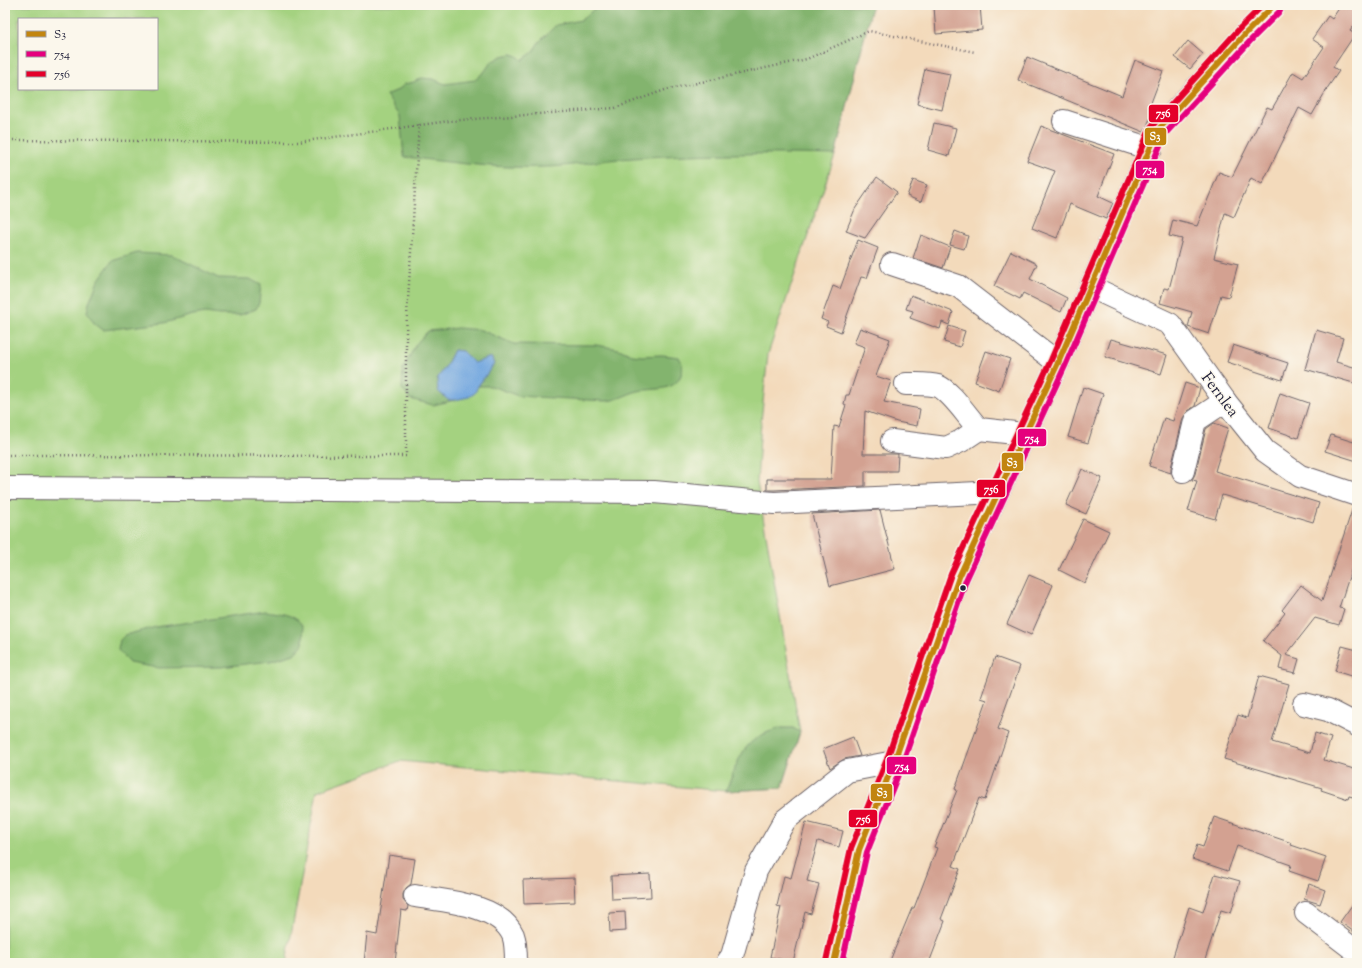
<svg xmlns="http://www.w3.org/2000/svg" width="1362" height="968" font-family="'Sorts Mill Goudy',serif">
<rect width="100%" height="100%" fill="#fbf7ec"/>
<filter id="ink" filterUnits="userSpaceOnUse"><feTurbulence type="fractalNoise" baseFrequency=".025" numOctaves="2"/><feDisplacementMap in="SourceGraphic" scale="8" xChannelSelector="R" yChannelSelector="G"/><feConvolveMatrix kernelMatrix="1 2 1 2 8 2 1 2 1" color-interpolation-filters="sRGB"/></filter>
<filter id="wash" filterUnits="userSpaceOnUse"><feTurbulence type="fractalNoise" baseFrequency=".012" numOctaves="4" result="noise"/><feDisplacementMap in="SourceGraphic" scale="16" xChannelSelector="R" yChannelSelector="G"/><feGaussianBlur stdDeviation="0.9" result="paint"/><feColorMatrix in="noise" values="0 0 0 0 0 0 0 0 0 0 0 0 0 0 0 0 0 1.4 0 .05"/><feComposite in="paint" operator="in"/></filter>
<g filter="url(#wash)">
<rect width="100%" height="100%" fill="#f3dabb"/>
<path fill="#a4d280" stroke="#637a5e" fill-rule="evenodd" d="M5 5H744L860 54 835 155 768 354 761 422 757 482 800 732 782 788 726 791 400 761 317 791 286 963H5ZM19 19H157V89H19Z"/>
<g fill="#83b46e" stroke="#526b54">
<path d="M599 5H884L872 7 835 155C763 153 691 153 619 159 594 161 569 167 543 167 497 169 450 162 404 157L400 116 386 95 398 90 405 84 414 82 421 78 433 79 445 84 475 80 485 71 491 62 502 56 512 54 518 56 522 60 532 53 539 42 556 25 581 20Z"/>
<path d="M137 253 172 255 218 278 250 279 261 285 259 303 256 309 240 315H219L206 313 193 315 164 323 103 330 94 323 87 312 89 303 98 281 112 261Z"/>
<path d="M458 328 481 330 514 344 596 345 619 349 632 355 642 356 662 355 679 357C683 364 684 369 680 377 673 392 652 388 638 391 626 394 619 400 606 401L518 396 508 392 491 386H478L494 364 491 357 474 363 462 351 454 350 446 366 437 379 438 391 448 399 455 400 433 405 410 399 402 389 403 369 416 344 428 331Z"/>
<path d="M266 611C277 613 300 614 303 629 304 633 303 639 303 644L294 654 270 661 221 667 159 668 129 663 118 650 120 640 125 635 156 627Z"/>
<path d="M781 728H793L800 732 782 788 726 791C740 757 742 738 781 728Z"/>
</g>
<path fill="#71a6df" stroke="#4a648d" d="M454 350 462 351 474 363 491 357 494 364 478 386 475 393 469 397 455 400H448L438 391 437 379 446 366Z"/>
<g id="blocks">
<g fill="#d3a191">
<path d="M948 5H980L982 30 936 34 934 6Z"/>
<path d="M1341 5H1357V22L1350 31 1355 34 1333 67 1339 71 1328 87 1312 115 1299 108 1262 184 1251 178 1234 217 1225 213 1214 258 1238 264 1229 297 1221 295 1209 334 1188 327 1192 312 1160 303 1164 288 1169 289 1182 239 1169 236 1173 220 1197 226 1219 172 1232 177 1267 107 1272 109 1293 72 1303 78 1324 47 1312 39 1328 16 1332 19Z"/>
<path d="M1188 41 1203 54 1190 69 1175 57Z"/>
<path d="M1027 57 1122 96 1135 60 1163 71 1149 108 1154 110 1144 132 1018 80Z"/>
<path d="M925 69 950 74 942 110 917 104Z"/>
<path d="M934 123 956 128 949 156 928 150Z"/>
<path d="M1041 126 1114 154 1098 196 1113 203 1106 219 1070 204 1057 238 1032 228 1055 171 1027 161Z"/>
<path d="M877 177 897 192 865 238 846 231 855 209Z"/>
<path d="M913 180 927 185 921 202 907 196Z"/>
<path d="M955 231 968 236 964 249 950 245Z"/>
<path d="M921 235 950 247 943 268 913 258Z"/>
<path d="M858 240 878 248 867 278 861 277 841 332 826 326 828 322 821 319 833 286 840 289Z"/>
<path d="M1011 251 1037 264 1030 279 1067 298 1061 312 1023 293 1020 299 994 286Z"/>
<path d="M911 295 953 312 949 325 942 322 940 329 910 318 913 311 906 309Z"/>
<path d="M949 326 965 331 960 347 944 342Z"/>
<path d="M860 328 890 339 876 376 891 381 884 402 920 409 917 426 897 422 865 411 863 454H898L897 471H865V486L774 490H767V479H831L834 426 839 427 846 405 844 404 846 395H849L865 347 854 343Z"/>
<path d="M1316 330 1343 338 1336 362 1357 368V384L1305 369Z"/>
<path d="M1111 339 1167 355 1161 374 1105 357Z"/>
<path d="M1233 345 1288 363 1282 380 1227 362Z"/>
<path d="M986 351 1010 359 999 391 975 382Z"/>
<path d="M1185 383 1200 388 1195 406 1188 411 1183 418 1171 468V473L1149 466 1164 418 1173 421Z"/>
<path d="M1083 387 1103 394 1088 443 1068 437Z"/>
<path d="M1280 393 1309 403 1298 438 1269 428Z"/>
<path d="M1214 423 1228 428 1215 471 1319 503 1313 522 1222 495 1215 519 1188 511 1197 481 1192 480 1195 474 1206 429Z"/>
<path d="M1331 435 1357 443V461L1325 451Z"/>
<path d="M1082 469 1102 478 1086 514 1066 505Z"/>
<path d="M1353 507H1357V552L1339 608 1344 609 1339 625 1315 618 1286 655 1299 659 1295 673 1279 669 1282 656 1263 641 1285 613 1282 610 1301 585 1322 601Z"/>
<path d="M880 510 895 569 830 586 812 514Z"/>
<path d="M1083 519 1109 531 1085 583 1059 570Z"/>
<path d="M1029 575 1053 585 1031 635 1007 624Z"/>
<path d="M1342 646 1357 650V678L1335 671Z"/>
<path d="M995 657 1020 666 998 729 1008 733 985 800 979 798 953 866 960 869 941 919 945 921 929 963H889L912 908H914L937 848 934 847 957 790 955 789 987 700 981 698Z"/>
<path d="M1259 676 1289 684 1272 742 1310 753 1315 733 1331 738 1324 760 1357 770V798L1349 796 1348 799 1321 790 1322 788 1224 759 1238 715 1247 718Z"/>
<path d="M853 737 860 756 844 759 830 768 823 749Z"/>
<path d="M1214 817 1292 843 1291 845 1326 857 1318 881 1289 871 1291 865 1237 846 1228 871 1192 859 1197 845 1203 847Z"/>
<path d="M806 822 843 831 839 847 818 841 807 881 819 884 811 914 805 912 793 962 770 957 781 907 777 906 784 876 791 878Z"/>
<path d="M389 855 415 859 411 884 406 888 403 894V900L408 906 407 911 401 910 395 963H364L367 933 377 935Z"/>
<path d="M650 874 651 897 612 899 611 876Z"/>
<path d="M1215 874 1240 881 1231 913 1221 910 1204 963H1171L1189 907 1203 912Z"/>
<path d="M574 878 575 902 524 904 523 880Z"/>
<path d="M1309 884 1325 890 1320 904 1304 899Z"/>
<path d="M1357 898V934L1340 922Z"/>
<path d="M625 912 626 931 610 932 609 913Z"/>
</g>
</g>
</g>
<g filter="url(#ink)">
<use href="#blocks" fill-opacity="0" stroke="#6b6268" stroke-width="1"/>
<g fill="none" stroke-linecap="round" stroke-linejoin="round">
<defs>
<g id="minor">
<path d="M1064 121 1151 149"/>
<path d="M892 264 958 286 1058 363"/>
<path d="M1091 287 1170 324 1225 401 1265 451 1300 476 1357 495"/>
<path d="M906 384C917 384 928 383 938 386 952 392 968 418 979 429L1024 434"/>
<path d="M892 441 946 448 961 441 979 429"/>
<path d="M1183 471 1195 421 1225 401"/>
<path d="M5 488 654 492 774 503 998 492"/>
<path d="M1304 704 1328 710 1357 725"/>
<path d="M415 896C445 901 499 904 513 935 516 943 516 954 516 963"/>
<path d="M1306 913 1357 952"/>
<path d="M727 963 732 956 756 871 785 820 847 771 894 762"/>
</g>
<path id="major" d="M834 963 859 850 894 762 959 577 1058 363 1158 130 1247 32 1274 5"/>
</defs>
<use href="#minor" stroke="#6b6268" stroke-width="24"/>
<use href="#major" stroke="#6b6268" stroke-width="24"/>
<g stroke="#6b6268" stroke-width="2.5" stroke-dasharray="1 3" stroke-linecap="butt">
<path d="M5 140 298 142 449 121 615 108 665 90 807 59 869 31 975 52"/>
<path d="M5 455 406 456V332L419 124"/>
</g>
<use href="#minor" stroke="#fff" stroke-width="22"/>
<use href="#major" stroke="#fff" stroke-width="22"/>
<defs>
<path id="bus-1" d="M834 963 859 850 894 762 959 577 1058 363 1158 130 1247 32 1274 5"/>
<path id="bus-2" d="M842 963 867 852 902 765 966 580 1065 366 1165 134 1253 38 1280 11"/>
<path id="bus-3" d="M826 961 851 848 887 759 951 574 1051 360 1151 127 1241 27 1263 5"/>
</defs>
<use href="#bus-1" stroke="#fbf7ec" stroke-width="9"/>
<use href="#bus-2" stroke="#fbf7ec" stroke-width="9"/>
<use href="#bus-3" stroke="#fbf7ec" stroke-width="9"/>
<use href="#bus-1" stroke="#c2850f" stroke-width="6"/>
<use href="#bus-2" stroke="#e5007d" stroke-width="6"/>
<use href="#bus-3" stroke="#e4002b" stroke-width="6"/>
</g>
</g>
<circle fill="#22223b" stroke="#fbf7ec" stroke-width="1.5" cx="963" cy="588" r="3.5"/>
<g text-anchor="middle" stroke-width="3" stroke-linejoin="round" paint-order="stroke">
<g font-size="16" fill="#22223b" stroke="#fbf7ec">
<text transform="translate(1221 394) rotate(53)" y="6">Fernlea</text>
</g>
</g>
<g stroke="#fbf7ec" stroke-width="1.5">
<rect x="1148" y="104" width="31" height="19" rx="4" fill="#e4002b"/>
<rect x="1144" y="127" width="23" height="19" rx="4" fill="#c2850f"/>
<rect x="1135" y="160" width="30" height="19" rx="4" fill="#e5007d"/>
<rect x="1017" y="428" width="30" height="19" rx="4" fill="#e5007d"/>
<rect x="1001" y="452" width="23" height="20" rx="4" fill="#c2850f"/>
<rect x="976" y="479" width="30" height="19" rx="4" fill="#e4002b"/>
<rect x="886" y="756" width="31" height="19" rx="4" fill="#e5007d"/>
<rect x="870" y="783" width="23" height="19" rx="4" fill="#c2850f"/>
<rect x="848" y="809" width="30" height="19" rx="4" fill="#e4002b"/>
</g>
<g font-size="11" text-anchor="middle" font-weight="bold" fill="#fff">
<text x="1163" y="117">756</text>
<text x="1155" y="140">S3</text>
<text x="1150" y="173">754</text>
<text x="1032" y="442">754</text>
<text x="1012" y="466">S3</text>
<text x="991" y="493">756</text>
<text x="902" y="770">754</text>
<text x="882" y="796">S3</text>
<text x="863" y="823">756</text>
</g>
<rect width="1362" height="968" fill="none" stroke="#fbf7ec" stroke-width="20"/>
<rect x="18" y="18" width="140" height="72" fill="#fbf7ec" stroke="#a4a2a5"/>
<rect x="26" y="31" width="20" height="6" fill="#c2850f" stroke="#a4a2a5"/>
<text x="54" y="38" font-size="12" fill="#22223b">S3</text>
<rect x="26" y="51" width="20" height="6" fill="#e5007d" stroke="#a4a2a5"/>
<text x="54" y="58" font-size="12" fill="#22223b">754</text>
<rect x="26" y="71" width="20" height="6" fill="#e4002b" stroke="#a4a2a5"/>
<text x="54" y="78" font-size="12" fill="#22223b">756</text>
</svg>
